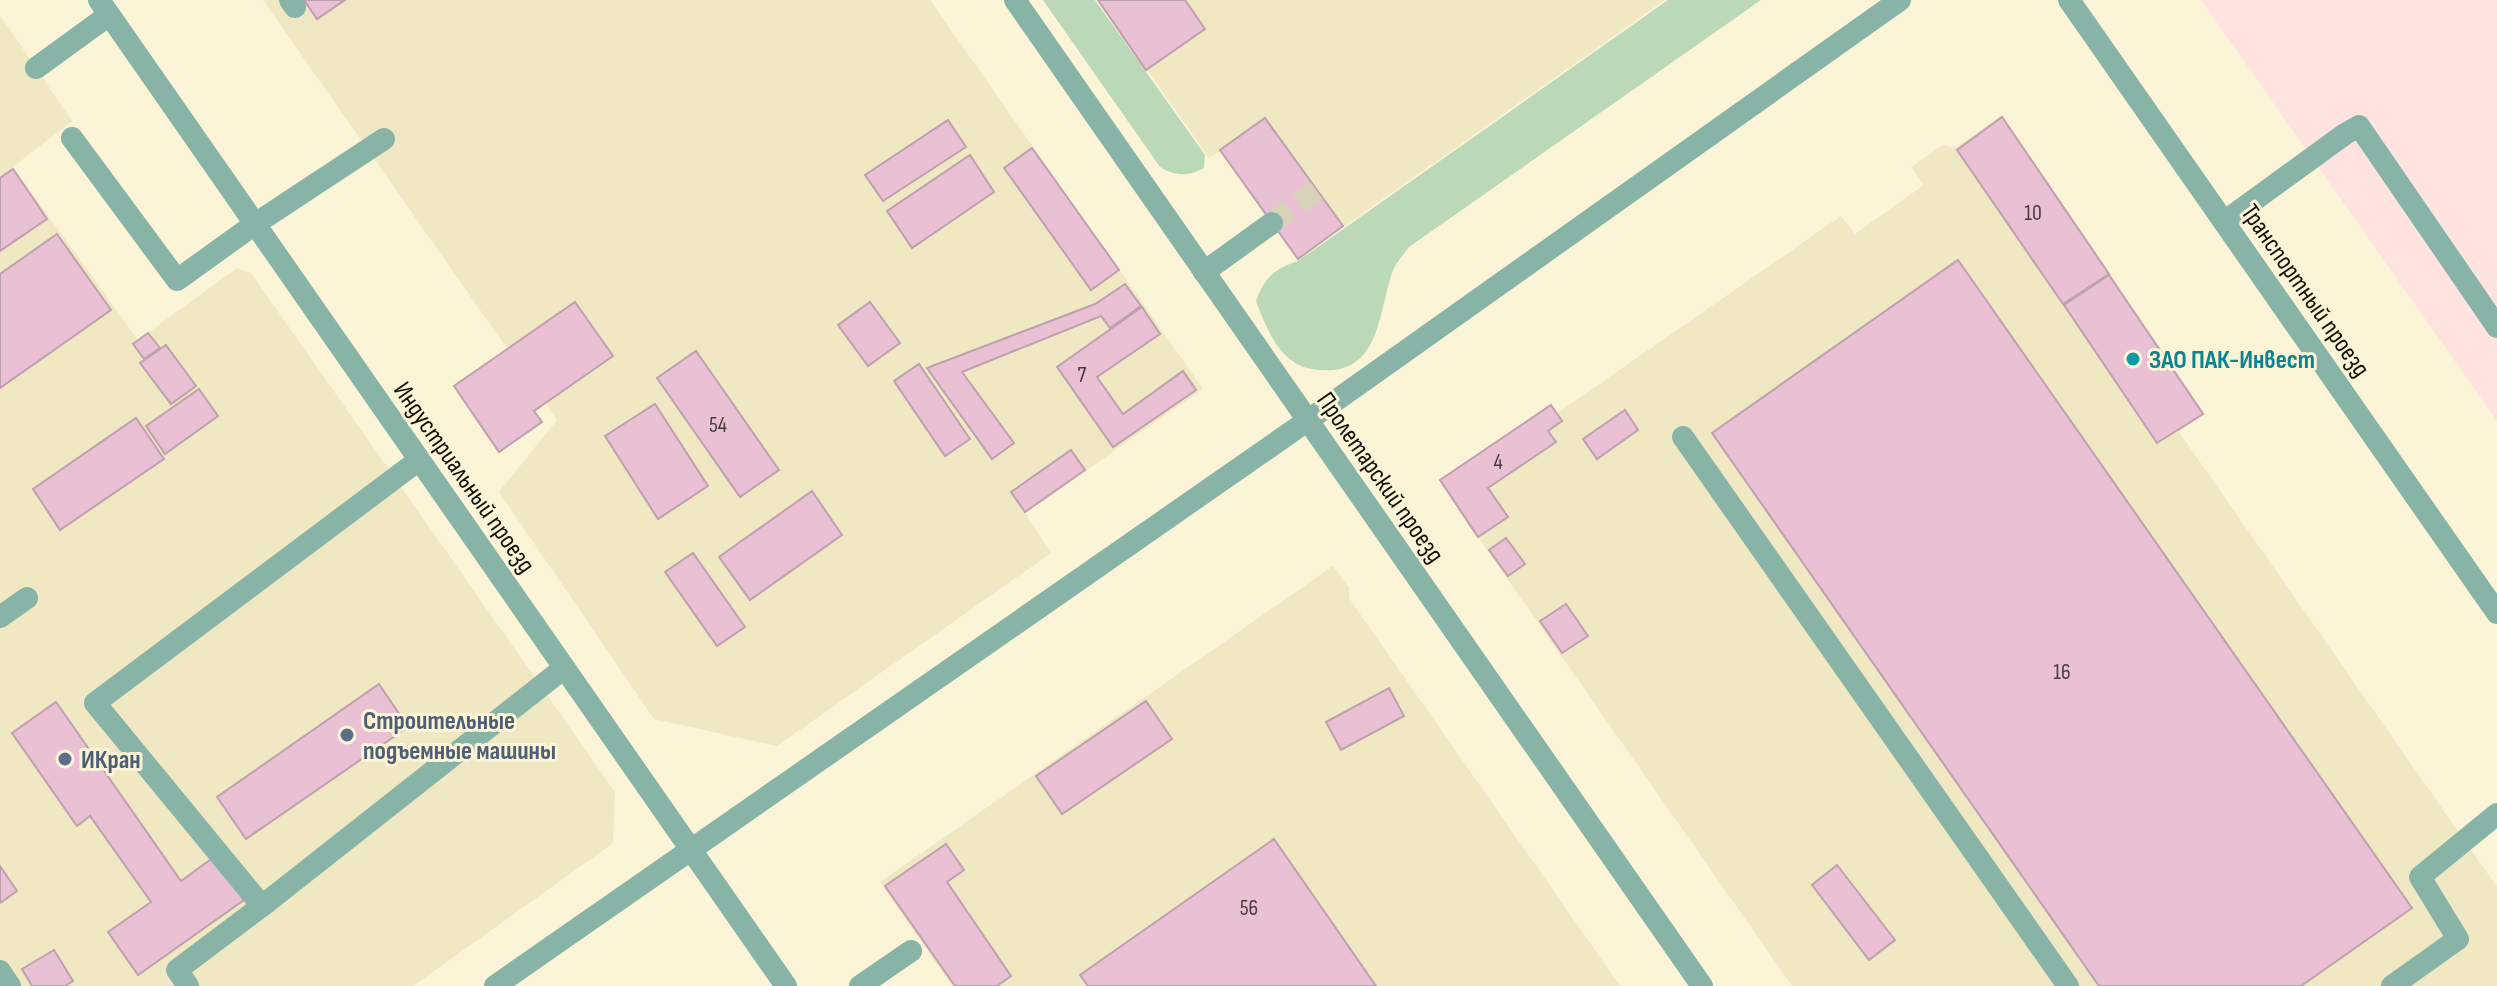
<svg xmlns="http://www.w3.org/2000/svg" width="2497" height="986" font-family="'Sofia Sans Condensed',sans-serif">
<rect width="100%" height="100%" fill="#fbf4d7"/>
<g fill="#f0e8c3">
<path d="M263 0H930L1203 389 1025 513 1051 553 777 746 654 719 499 492 557 420Z"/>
<path d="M1098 0H1665L1298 259 1220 151 1209 158Z"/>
<path d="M0 15 72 121 13 167 138 340 237 268 251 273 615 792 613 843 413 986H0Z"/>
<path d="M2002 115 2205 414 2179 432 2497 887V986H1792L1478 537 1508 517 1488 488 1555 442 1548 431 1562 422 1556 414 1841 216 1855 234 1924 185 1911 167 1943 145 1955 148Z"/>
<path d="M1333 566 1349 588V598L1620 986H952L880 882Z"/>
</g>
<path fill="#fee3e1" d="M2201 0H2497V421L2312 158Z"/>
<g fill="#bbd8b9">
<path d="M1043 0H1095L1205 155 1204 168C1187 177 1176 176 1160 167Z"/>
<path d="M1668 0H1761L1409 247C1403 255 1395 264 1392 273 1377 319 1379 380 1312 369 1280 364 1266 328 1256 301 1265 277 1274 269 1298 261Z"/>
</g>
<g fill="#eac0d4" stroke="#bea1ae" stroke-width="2">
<path d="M304 0H345L317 19Z"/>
<path d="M1098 0H1185L1205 29 1146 70Z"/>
<path d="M2002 117 2109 274 2063 304 1957 150Z"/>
<path d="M1265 118 1343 226 1298 259 1220 150Z"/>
<path d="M948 120 966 147 883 201 865 175Z"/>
<path d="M1032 148 1119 270 1091 290 1004 168Z"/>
<path d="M970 155 994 192 912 248 887 211Z"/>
<path d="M13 169 47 219 0 251V178Z"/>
<path d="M57 234 111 310 0 388V274Z"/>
<path d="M1958 260 2412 908 2301 986H2099L1712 433Z"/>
<path d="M2109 275 2203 414 2157 443 2064 305Z"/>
<path d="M1125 284 1141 306 1110 328 1101 316 962 372 1014 443 992 459 927 368 1095 304Z"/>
<path d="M575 302 613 356 534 411 542 422 499 452 454 386Z"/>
<path d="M870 302 900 343 868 366 838 325Z"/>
<path d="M1142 307 1160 334 1097 377 1123 414 1183 371 1196 390 1113 447 1057 367Z"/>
<path d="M148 333 160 348 144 359 133 344Z"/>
<path d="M166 345 196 386 171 404 140 363Z"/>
<path d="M696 351 779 470 740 497 657 378Z"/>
<path d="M919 364 970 439 945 456 894 381Z"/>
<path d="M199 389 218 416 165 454 146 426Z"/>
<path d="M655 404 708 486 658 519 605 436Z"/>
<path d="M1551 405 1562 421 1548 431 1556 442 1488 488 1508 517 1478 537 1440 480Z"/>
<path d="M1625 410 1638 430 1597 459 1583 439Z"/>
<path d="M136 418 164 459 60 530 33 489Z"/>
<path d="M1071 450 1085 470 1025 512 1011 492Z"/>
<path d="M812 491 842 535 750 600 719 557Z"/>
<path d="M1506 538 1525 564 1508 576 1489 550Z"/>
<path d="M693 553 745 627 717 646 665 572Z"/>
<path d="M1566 604 1588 636 1562 653 1540 621Z"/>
<path d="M379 684 408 727 246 839 217 797Z"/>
<path d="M1389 688 1404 716 1341 750 1326 722Z"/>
<path d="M1146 701 1172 739 1062 814 1036 776Z"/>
<path d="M56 702 181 881 214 857 244 900 138 975 108 932 151 902 90 816 77 826 12 733Z"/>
<path d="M1274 839 1376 986H1088L1080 975Z"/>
<path d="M946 844 964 870 947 882 1011 976 997 986H955L885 886Z"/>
<path d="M1837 865 1895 940 1869 960 1812 885Z"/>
<path d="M0 866 17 891 0 903Z"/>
<path d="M54 950 73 981 65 986H32L22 969Z"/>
</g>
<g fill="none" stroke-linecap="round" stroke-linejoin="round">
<path stroke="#d8d2b8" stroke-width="22" stroke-dasharray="22 11" stroke-linecap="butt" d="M1272 223 1317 190"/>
<g stroke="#88b4a7" stroke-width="22">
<path d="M99 0 786 986"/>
<path d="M290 0 295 7"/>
<path d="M1015 0 1702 986"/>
<path d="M2069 0 2497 613"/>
<path d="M36 68 109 15"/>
<path d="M72 138 177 280 255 224 384 139"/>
<path d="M2224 222 2345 134 2359 126 2497 327"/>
<path d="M1204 272 1272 223"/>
<path d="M1683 437 2068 986"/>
<path d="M419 460 95 703 262 906 564 668"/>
<path d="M0 617 27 598"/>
<path d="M0 971 10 986"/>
<path d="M188 986 177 970 262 906"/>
<path d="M495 986 1307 421 1900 0"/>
<path d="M860 986 911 951"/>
<path d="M2392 986 2458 939 2420 877 2497 814"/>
</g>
</g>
<circle fill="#0f9aa8" stroke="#fbf4d7" stroke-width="3" cx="2133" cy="359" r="8"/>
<g fill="#5c6f8a" stroke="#fbf4d7" stroke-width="3">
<circle cx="347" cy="735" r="8"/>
<circle cx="65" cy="759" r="8"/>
</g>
<g text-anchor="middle" stroke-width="6" stroke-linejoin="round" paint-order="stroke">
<g font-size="22" fill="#483c3a">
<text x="2033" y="220">10</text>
<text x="1082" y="382">7</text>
<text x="718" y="432">54</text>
<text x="1498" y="469">4</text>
<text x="2062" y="679">16</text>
<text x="1249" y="915">56</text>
</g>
<g font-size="26" fill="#121006" stroke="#fbf4d7">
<text transform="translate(2306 290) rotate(55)" y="9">Транспортный проезд</text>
<text transform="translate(465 477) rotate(55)" y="9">Индустриальный проезд</text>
<text transform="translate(1381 477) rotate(55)" y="9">Пролетарский проезд</text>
</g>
<g font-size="26" font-weight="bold" fill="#0d838f" stroke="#fbf4d7" text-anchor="start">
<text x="2149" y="368">ЗАО ПАК-Инвест</text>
</g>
<g font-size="26" font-weight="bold" fill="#4e5e75" stroke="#fbf4d7" text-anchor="start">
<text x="363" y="729">Строительные<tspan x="363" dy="30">подъемные машины</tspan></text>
<text x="81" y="768">ИКран</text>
</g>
</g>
</svg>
